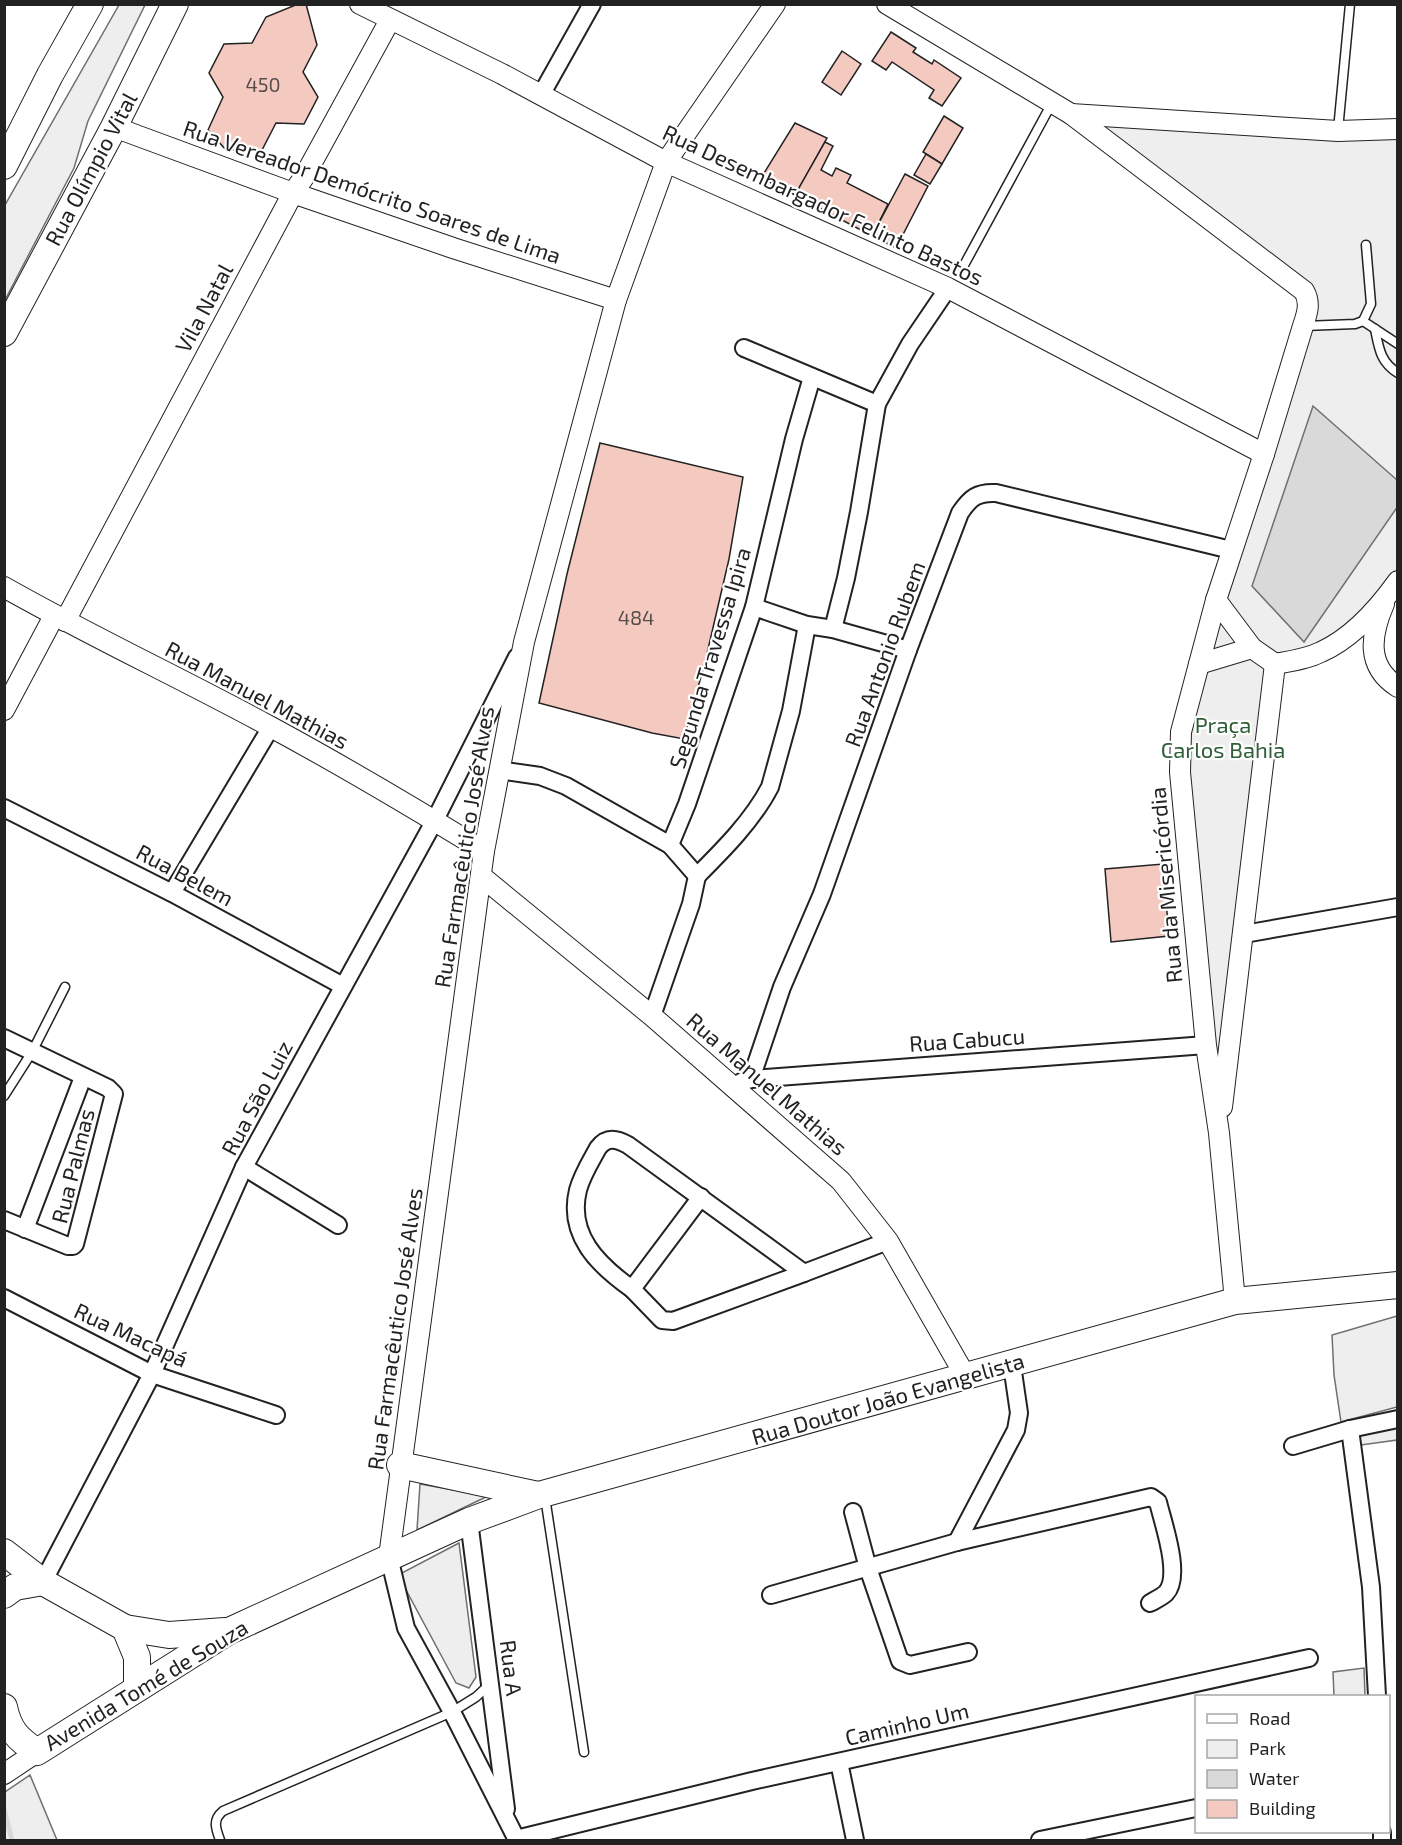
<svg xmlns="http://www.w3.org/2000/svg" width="1402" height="1845" font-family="'Exo 2',sans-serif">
<rect width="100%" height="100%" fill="#fff"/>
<g fill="#eee" stroke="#6f6f6f" stroke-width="1.5">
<path d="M119 5H145L88 121 74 168 5 300V205Z"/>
<path d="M1072 114 1397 133V574L1335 641 1272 661 1219 1133 1180 772 1221 599 1309 304Z"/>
<path d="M1397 1316V1407L1341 1422 1334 1375 1332 1335Z"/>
<path d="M1397 1423V1440L1361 1445 1357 1432Z"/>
<path d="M420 1484 488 1496 417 1530Z"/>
<path d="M459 1543 476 1677 469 1688 456 1683 398 1575Z"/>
<path d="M1364 1668 1365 1696H1334L1333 1672Z"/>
<path d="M30 1775 57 1840H5V1792Z"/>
</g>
<path fill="#d9d9d9" stroke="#6f6f6f" stroke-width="1.5" d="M1313 406 1397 480 1398 506 1304 642 1252 586Z"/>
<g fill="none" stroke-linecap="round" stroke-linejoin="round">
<path stroke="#d9d9d9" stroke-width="5" d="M4 1809 12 1840"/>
</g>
<g fill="#f3c9c0" stroke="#222" stroke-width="1.5">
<path d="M298 4H306L317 45 303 72 318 97 304 124 276 123 262 150H226L208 130 223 97 209 73 224 44 252 43 266 17Z"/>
<path d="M891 32 916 48 913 52 932 64 934 60 961 78 942 106 929 98 934 90 892 62 886 70 872 61Z"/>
<path d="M842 51 861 64 841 95 822 82Z"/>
<path d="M944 116 963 128 942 164 923 152Z"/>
<path d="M795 123 827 138 795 195 761 178Z"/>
<path d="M825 142 833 146 821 170 832 176 836 168 851 175 847 183 888 204 872 236 795 195Z"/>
<path d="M926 154 942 164 930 184 914 175Z"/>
<path d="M905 174 928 186 896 248 872 236Z"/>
<path d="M600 443 743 477 729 559 705 662 684 739 652 733 539 703 567 574Z"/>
<path d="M1163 864 1169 936 1111 942 1105 869Z"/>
</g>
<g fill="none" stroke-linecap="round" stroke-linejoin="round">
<defs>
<g id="service">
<path d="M1338 130 1350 4"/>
<path d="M963 267 1052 103"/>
<path d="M1363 321 1398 344"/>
<path d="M1304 326 1355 324 1363 321 1371 304 1366 245"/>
<path d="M1375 329C1379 348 1380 362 1398 373"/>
<path d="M4 1096 32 1052 65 987"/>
<path d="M545 1497 584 1752"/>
<path d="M220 1840C216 1829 212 1820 223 1811L452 1712 476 1697 490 1684"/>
</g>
<g id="minor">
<path d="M541 95 592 4"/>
<path d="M744 348 877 404"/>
<path d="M754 607 807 625 833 629 908 650"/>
<path d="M833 629 846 578 859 512 877 404 910 344 948 288"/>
<path d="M499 770 540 776 566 786 670 845 697 876 691 904 652 1016"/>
<path d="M4 808 172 893 343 986"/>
<path d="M670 845 687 804 754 607 794 439 812 377"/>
<path d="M697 876C723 850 753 820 770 787L791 711 807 625"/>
<path d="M172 893 271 727"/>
<path d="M1244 934 1398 907"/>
<path d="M4 1038 108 1088 114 1094 75 1244 73 1246H68L4 1220"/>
<path d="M751 1079 782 987 822 894 908 650 960 513C970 498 977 492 996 493L1231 550"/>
<path d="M741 1082 751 1079 1206 1045"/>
<path d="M244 1167 338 1225"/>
<path d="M701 1197 632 1289 662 1320 673 1321 804 1273"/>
<path d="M25 1229 83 1077"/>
<path d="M632 1289C598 1265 567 1235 578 1190 582 1175 591 1161 598 1148 607 1136 617 1139 628 1145L804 1273 888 1241"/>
<path d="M4 1298 152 1374 276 1415"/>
<path d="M1350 1429 1371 1587 1377 1696"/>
<path d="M1293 1446 1350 1429 1398 1419"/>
<path d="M853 1512 868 1568 900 1661 910 1665 968 1652"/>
<path d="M469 1521 506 1809"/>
<path d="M957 1542 1016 1430 1019 1413 1012 1365"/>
<path d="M389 1557 406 1628 452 1712 517 1840"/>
<path d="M43 1582 152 1374 244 1167 435 820 517 657"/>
<path d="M771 1595 957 1542 1151 1497 1158 1502C1163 1523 1182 1576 1166 1593 1162 1597 1155 1600 1150 1603"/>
<path d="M839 1762 855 1840"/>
<path d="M1382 1832V1840"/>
<path d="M516 1839 752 1781 1309 1658"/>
<path d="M1040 1840 1196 1808"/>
</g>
<g id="tertiary">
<path d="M360 4 502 74 666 162 948 288 1264 454"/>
<path d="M887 4 1071 114 1304 291C1311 303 1307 314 1303 326L1264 454 1216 600 1181 732 1180 772 1206 1045 1219 1133 1235 1301"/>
<path d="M1071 114 1338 131 1398 129"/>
<path d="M114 127 293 193 453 248 616 300"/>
<path d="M4 587C92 637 183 679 271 727 343 766 414 808 484 851"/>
<path d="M1216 600 1252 648 1275 664C1291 661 1307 659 1321 652 1352 638 1378 609 1398 581"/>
<path d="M1384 604C1371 634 1365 666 1398 687"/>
<path d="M65 621 293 193 304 177 390 20"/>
<path d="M1199 664 1252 648"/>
<path d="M4 710 54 616"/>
<path d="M481 876 652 1016 841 1181 888 1241 966 1377"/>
<path d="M1222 1107 1275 664"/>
<path d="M389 1557 484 851 524 642 616 300 666 162 775 4"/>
<path d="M4 1774 37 1752"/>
</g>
<g id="primary">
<path d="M4 166 50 75 90 4"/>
<path d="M4 333 114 127 175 4"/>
<path d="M400 1465 538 1495"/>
<path d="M4 1552 43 1582 125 1628 137 1657V1688"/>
<path d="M4 1595 15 1587 43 1582"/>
<path d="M125 1628 169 1635 225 1631"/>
<path d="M4 1707C9 1731 18 1739 37 1752L229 1631 469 1521 539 1495 1235 1301 1398 1285"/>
</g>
</defs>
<use href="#service" stroke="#222" stroke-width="11"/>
<use href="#minor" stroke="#222" stroke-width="20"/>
<use href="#tertiary" stroke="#222" stroke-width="22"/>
<use href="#primary" stroke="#222" stroke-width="28"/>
<use href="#service" stroke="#fff" stroke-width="8"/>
<use href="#minor" stroke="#fff" stroke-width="16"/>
<use href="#tertiary" stroke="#fff" stroke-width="20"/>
<use href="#primary" stroke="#fff" stroke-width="26"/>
</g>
<g text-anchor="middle" stroke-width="4.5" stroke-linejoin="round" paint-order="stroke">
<g font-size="20" fill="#564c4a">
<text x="263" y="92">450</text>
<text x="636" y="625">484</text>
</g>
<g font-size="22" fill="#222" stroke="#fff">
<text transform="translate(91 169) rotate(-62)" y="8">Rua Olímpio Vital</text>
<text transform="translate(372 192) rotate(19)" y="8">Rua Vereador Demócrito Soares de Lima</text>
<text transform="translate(823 205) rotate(25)" y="8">Rua Desembargador Felinto Bastos</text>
<text transform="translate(204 308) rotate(-62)" y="8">Vila Natal</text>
<text transform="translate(885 654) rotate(-70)" y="8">Rua Antonio Rubem</text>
<text transform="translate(710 658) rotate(-73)" y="8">Segunda Travessa Ipira</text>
<text transform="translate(257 695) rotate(28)" y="8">Rua Manuel Mathias</text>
<text transform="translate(464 847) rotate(-81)" y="8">Rua Farmacêutico José Alves</text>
<text transform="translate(185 875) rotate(28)" y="8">Rua Belem</text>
<text transform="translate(1166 885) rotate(-95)" y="8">Rua da Misericórdia</text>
<text transform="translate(967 1040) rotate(-4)" y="8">Rua Cabucu</text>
<text transform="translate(767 1084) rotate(41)" y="8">Rua Manuel Mathias</text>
<text transform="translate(257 1098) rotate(-62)" y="8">Rua São Luiz</text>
<text transform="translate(73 1166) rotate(-76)" y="8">Rua Palmas</text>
<text transform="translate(395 1329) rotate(-82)" y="8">Rua Farmacêutico José Alves</text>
<text transform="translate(131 1335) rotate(25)" y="8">Rua Macapá</text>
<text transform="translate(888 1399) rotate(-16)" y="8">Rua Doutor João Evangelista</text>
<text transform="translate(511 1668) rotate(83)" y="8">Rua A</text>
<text transform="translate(146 1685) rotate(-31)" y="8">Avenida Tomé de Souza</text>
<text transform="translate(907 1724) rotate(-13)" y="8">Caminho Um</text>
</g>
<g font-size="22" fill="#2f5e38" stroke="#fff">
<text x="1223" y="733">Praça<tspan x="1223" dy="25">Carlos Bahia</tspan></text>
</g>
</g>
<rect width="1402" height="1845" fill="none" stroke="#222222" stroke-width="12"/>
<rect x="1195" y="1695" width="195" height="138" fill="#ffffff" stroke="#a7a7a7" stroke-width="1.5"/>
<rect x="1207" y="1714" width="30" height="9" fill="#ffffff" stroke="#a7a7a7" stroke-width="1.5"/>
<text x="1249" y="1725" font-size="18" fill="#222222">Road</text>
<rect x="1207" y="1740" width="30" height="18" fill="#eeeeee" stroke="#a7a7a7" stroke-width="1.5"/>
<text x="1249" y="1755" font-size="18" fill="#222222">Park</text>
<rect x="1207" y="1770" width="30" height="18" fill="#d9d9d9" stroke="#a7a7a7" stroke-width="1.5"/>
<text x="1249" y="1785" font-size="18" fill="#222222">Water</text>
<rect x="1207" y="1800" width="30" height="18" fill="#f3c9c0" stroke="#a7a7a7" stroke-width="1.5"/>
<text x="1249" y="1815" font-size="18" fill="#222222">Building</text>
</svg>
